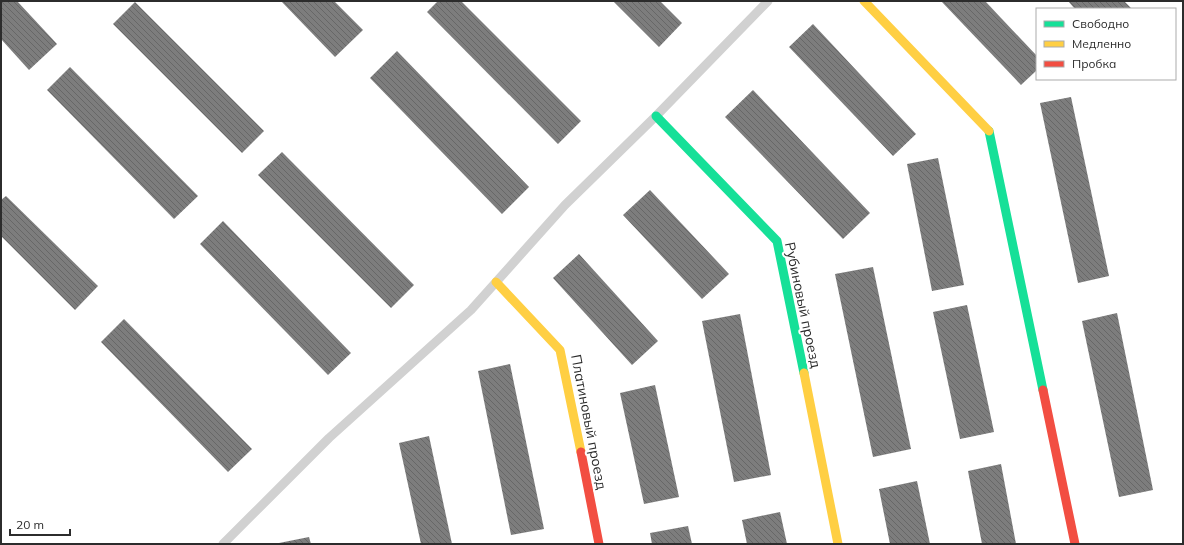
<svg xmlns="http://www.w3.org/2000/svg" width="1184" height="545" font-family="Mulish,sans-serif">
<defs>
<pattern id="building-back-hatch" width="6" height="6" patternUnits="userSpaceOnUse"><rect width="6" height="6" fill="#7d7d7d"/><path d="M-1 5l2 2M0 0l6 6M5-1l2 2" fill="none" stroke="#676767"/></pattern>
</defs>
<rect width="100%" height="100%" fill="#fff"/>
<g fill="url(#building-back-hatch)">
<path d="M1 1H17L57 44 29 70 1 39Z"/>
<path d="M281 1H334L363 30 335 57Z"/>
<path d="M438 1H461L581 121 558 144 427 12Z"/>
<path d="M613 1H660L682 23 659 47Z"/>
<path d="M941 1H985L1037 56V70L1021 85Z"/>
<path d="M1068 1H1124L1132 9H1075Z"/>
<path d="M135 2 264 131 242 153 113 24Z"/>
<path d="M813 24 916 134 893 156 789 47Z"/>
<path d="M397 51 529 187 502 214 370 78Z"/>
<path d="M70 67 198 196 174 219 47 90Z"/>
<path d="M753 90 870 213 843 239 725 117Z"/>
<path d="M1071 97 1109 276 1078 283 1040 103Z"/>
<path d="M282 152 414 285 391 308 258 175Z"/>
<path d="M938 158 964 285 932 291 907 164Z"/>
<path d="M650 190 729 274 702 299 623 215Z"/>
<path d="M6 196 98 286 75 310 1 236V200Z"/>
<path d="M223 221 351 353 328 375 200 244Z"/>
<path d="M579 254 658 341 632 365 553 278Z"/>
<path d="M873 267 911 449 873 457 835 274Z"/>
<path d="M967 305 994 432 960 439 933 312Z"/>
<path d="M1117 313 1153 490 1119 497 1082 321Z"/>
<path d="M740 314 771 475 734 482 702 321Z"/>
<path d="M124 319 252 449 228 472 101 342Z"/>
<path d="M510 364 544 529 511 535 478 371Z"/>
<path d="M655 385 679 497 644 504 620 393Z"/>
<path d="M429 436 452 544H421L399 443Z"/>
<path d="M1001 464 1016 544H982L968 471Z"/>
<path d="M917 481 930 544H890L879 489Z"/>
<path d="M780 512 787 544H747L742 520Z"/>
<path d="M688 526 692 544H652L650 533Z"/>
<path d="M309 537 311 544H279V543Z"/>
</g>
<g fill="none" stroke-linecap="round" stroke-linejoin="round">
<path stroke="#d1d1d1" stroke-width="9" d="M223 544 329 438 471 310 565 205 656 116 768 1"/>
<g stroke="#16e098" stroke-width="9">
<path d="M656 116 777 241 804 373"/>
<path d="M989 131 1043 390"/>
</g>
<g stroke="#ffcf43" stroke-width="9">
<path d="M864 1 989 131"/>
<path d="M496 282 560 350 581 452"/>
<path d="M804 373 838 544"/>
</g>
<g stroke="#f24e42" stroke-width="9">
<path d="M1043 390 1075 544"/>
<path d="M581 452 599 544"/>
</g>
</g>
<g text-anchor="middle" stroke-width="4" stroke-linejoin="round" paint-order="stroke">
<g font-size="14" fill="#2c2c2c" stroke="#fff">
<text transform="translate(803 305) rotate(78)" y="5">Рубиновый проезд</text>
<text transform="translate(589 422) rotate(79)" y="5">Платиновый проезд</text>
</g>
</g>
<rect width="1184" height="545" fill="none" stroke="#2c2c2c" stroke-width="4"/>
<rect x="1036" y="8" width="140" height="72" fill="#ffffff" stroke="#ababab"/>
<rect x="1044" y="21" width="20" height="6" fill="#16e098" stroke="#ababab"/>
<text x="1072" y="28" font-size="12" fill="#2c2c2c">Свободно</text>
<rect x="1044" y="41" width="20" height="6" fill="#ffcf43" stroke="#ababab"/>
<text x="1072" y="48" font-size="12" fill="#2c2c2c">Медленно</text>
<rect x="1044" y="61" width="20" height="6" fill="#f24e42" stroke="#ababab"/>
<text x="1072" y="68" font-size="12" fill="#2c2c2c">Пробка</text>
<path d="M10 529v6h60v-6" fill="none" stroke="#2c2c2c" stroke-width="2"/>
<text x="16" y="529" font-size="12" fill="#2c2c2c" stroke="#ffffff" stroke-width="3" paint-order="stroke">20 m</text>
</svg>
